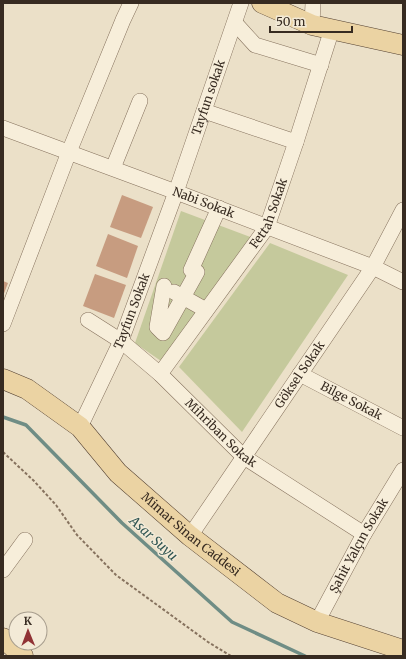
<svg xmlns="http://www.w3.org/2000/svg" width="406" height="659" font-family="Merriweather,serif">
<rect width="100%" height="100%" fill="#ebe0c8"/>
<g fill="#c5c99c">
<path d="M181 211 253 238 161 361 135 343Z"/>
<path d="M270 243 348 275 242 432 179 367Z"/>
</g>
<g fill="none" stroke-linecap="round" stroke-linejoin="round">
<path stroke="#6f8d85" stroke-width="3.5" d="M3 417 26 425 122 523 232 622 305 656"/>
</g>
<g fill="#c79c80">
<path d="M122 195 153 207 141 238 110 227Z"/>
<path d="M108 234 138 246 127 278 96 266Z"/>
<path d="M95 274 126 285 114 318 83 306Z"/>
<path d="M3 281 8 283 3 296Z"/>
</g>
<g fill="none" stroke-linecap="round" stroke-linejoin="round">
<defs>
<g id="minor">
<path d="M235 23 255 45 321 65"/>
<path d="M312 25 313 3"/>
<path d="M204 111 296 142"/>
<path id="s1" d="M3 128 176 192 373 267 403 282"/>
<path d="M113 168 140 101"/>
<path d="M164 286 157 327 163 333 197 272 191 270 219 208"/>
<path d="M174 292 206 310"/>
<path id="s2" d="M88 320 121 341 160 374 244 457 364 534"/>
<path d="M3 324 69 152 123 20 131 3"/>
<path id="s3" d="M160 374 267 227 296 142 332 29"/>
<path id="s4" d="M300 374 403 428"/>
<path id="s5" d="M80 427 121 341 176 192 241 3"/>
<path id="s6" d="M190 536 373 267 403 210"/>
<path d="M3 570 25 540"/>
<path id="s7" d="M317 622 364 534 403 470"/>
</g>
<g id="major">
<path d="M262 3 312 25 403 45"/>
<path id="s8" d="M3 379 27 389 80 427 118 473 190 536 277 603 317 622 403 650"/>
<path d="M3 638 23 656"/>
</g>
</defs>
<use href="#minor" stroke="#86725e" stroke-width="16"/>
<use href="#major" stroke="#544132" stroke-width="21"/>
<path stroke="#86725e" stroke-width="2" stroke-dasharray="3 2" stroke-linecap="butt" d="M3 452 34 481 56 505 77 535 116 575 208 642 231 656"/>
<use href="#minor" stroke="#f7eeda" stroke-width="15"/>
<use href="#major" stroke="#ebd3a3" stroke-width="20"/>
</g>
<g text-anchor="middle" stroke-width="3" stroke-linejoin="round" paint-order="stroke">
<g font-size="12" fill="#372b21" stroke="#f3ead7">
<text dy="4" stroke="none"><textPath href="#s5" startOffset="354">Tayfun sokak</textPath></text>
<text dy="4" stroke="none"><textPath href="#s1" startOffset="214">Nabi Sokak</textPath></text>
<text dy="4" stroke="none"><textPath href="#s3" startOffset="195">Fettah Sokak</textPath></text>
<text dy="4" stroke="none"><textPath href="#s5" startOffset="127">Tayfun Sokak</textPath></text>
<text dy="4" stroke="none"><textPath href="#s6" startOffset="195">Göksel Sokak</textPath></text>
<text dy="4" stroke="none"><textPath href="#s4" startOffset="58">Bilge Sokak</textPath></text>
<text dy="4" stroke="none"><textPath href="#s2" startOffset="175">Mihriban Sokak</textPath></text>
<text dy="4" stroke="none"><textPath href="#s8" startOffset="246">Mimar Sinan Caddesi</textPath></text>
<text dy="4" stroke="none"><textPath href="#s7" startOffset="87">Şahit Yalçın Sokak</textPath></text>
</g>
<g font-size="13" font-style="italic" fill="#315653" stroke="#f3ead7">
<text transform="translate(154 538) rotate(42)" y="5">Asar Suyu</text>
</g>
</g>
<rect width="406" height="659" fill="none" stroke="#372b21" stroke-width="8"/>
<g transform="translate(28 631) rotate(359)"><circle r="19" fill="#f3ead7" stroke="#a89e8e"/>
<path d="M0-3L7 15L0 10L-7 15Z" fill="#903235"/>
<text y="-6" font-size="11" font-weight="bold" text-anchor="middle" fill="#372b21">K</text>
</g>
<path d="M270 26v6h82v-6" fill="none" stroke="#372b21" stroke-width="2"/>
<text x="276" y="26" font-size="12" fill="#372b21" stroke="#f3ead7" stroke-width="3" paint-order="stroke">50 m</text>
</svg>
